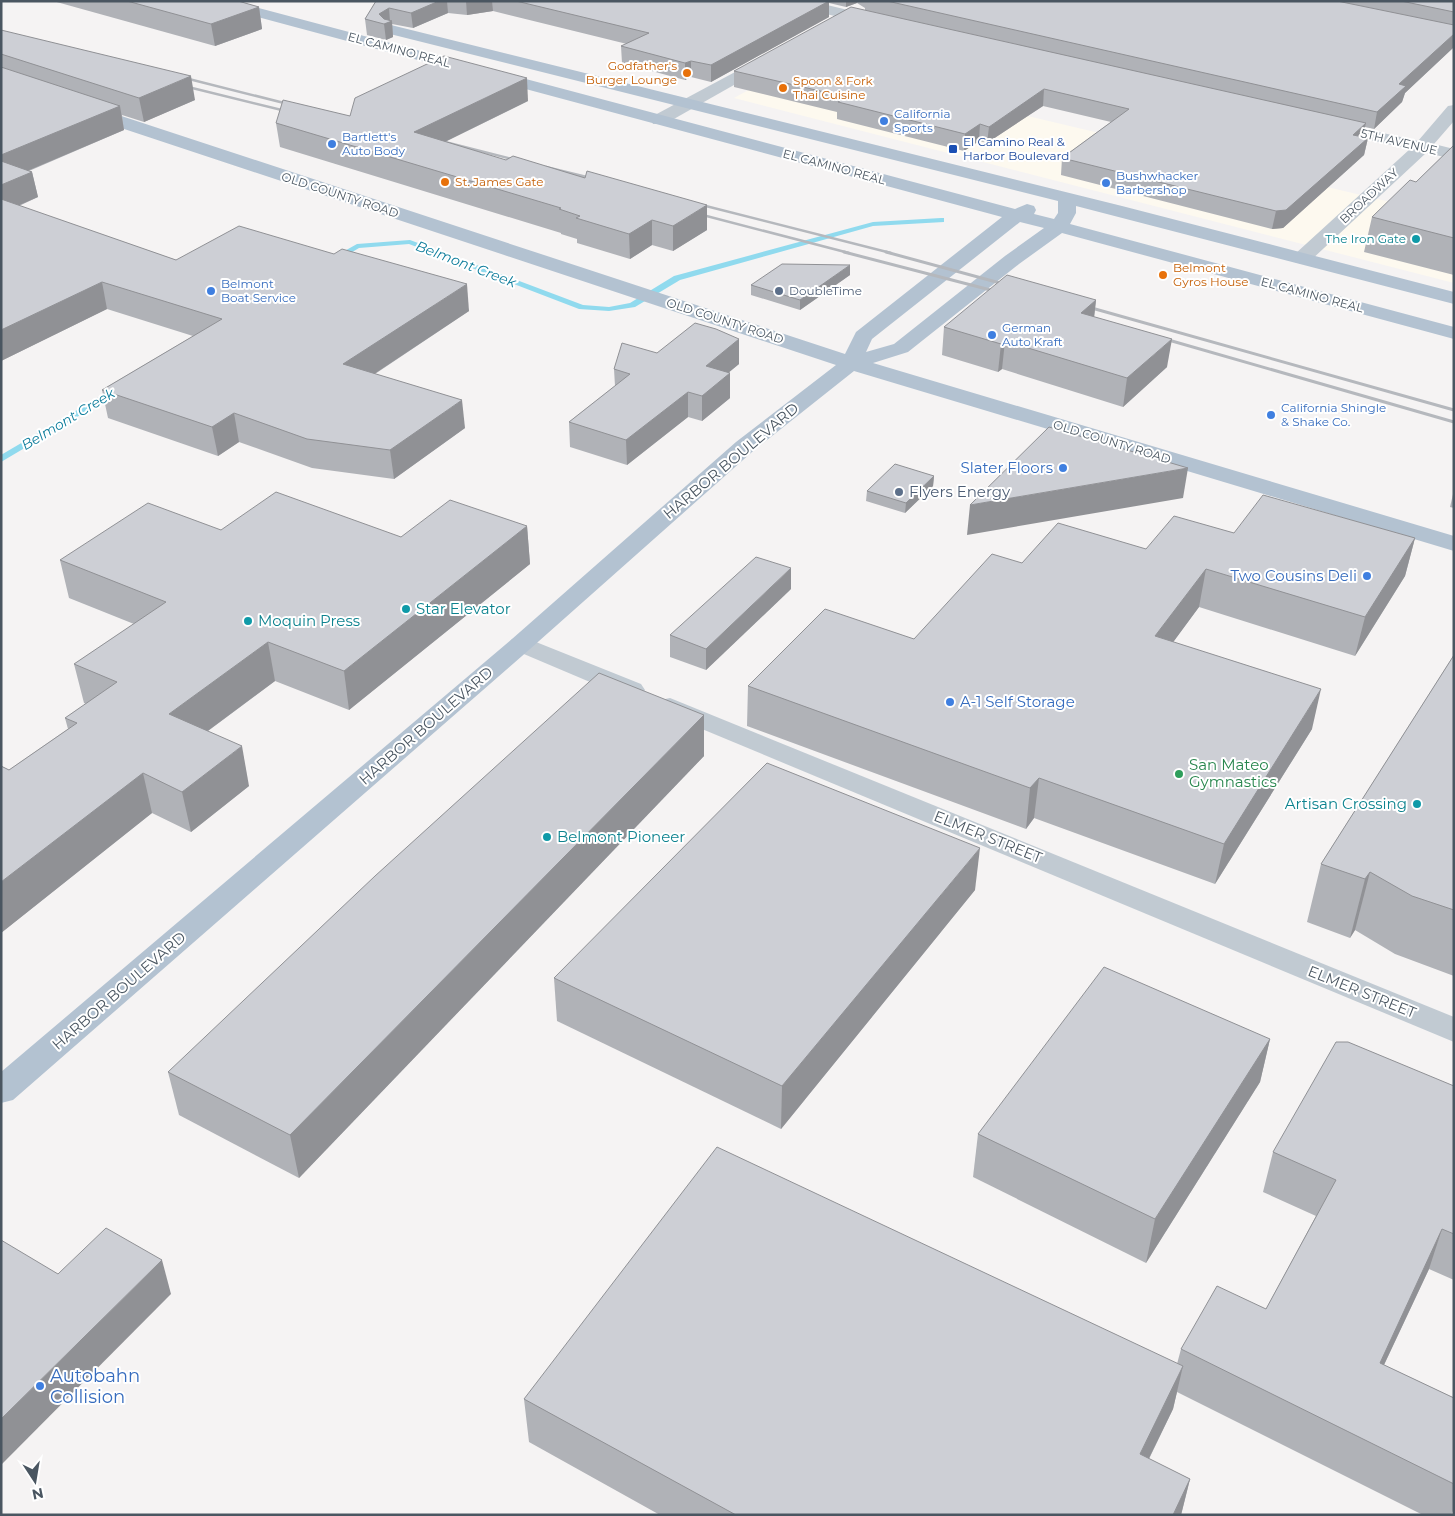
<svg xmlns="http://www.w3.org/2000/svg" width="1455" height="1516" font-family="Montserrat,sans-serif">
<rect width="100%" height="100%" fill="#f5f3f3"/>
<path fill="#fdf9ef" d="M799 62 1454 217V283L734 98Z"/>
<g fill="none" stroke-linecap="round" stroke-linejoin="round">
<g fill="#90daee" fill-rule="evenodd">
<path d="M941 218H944V222L873 226 680 280 635 307 609 311 579 309 409 244 359 248 339 260 332 258 357 244 410 240 583 305 609 307 630 303 674 276 873 222Z"/>
<path d="M116 387 119 388V392L1 462V455Z"/>
</g>
<g fill="#c1cad2" fill-rule="evenodd">
<path d="M782 1H810L882 18 885 21 882 24 877 26 784 4Z"/>
<path d="M767 55 773 57 775 60 773 63 665 124H653L651 120 653 116Z"/>
<path d="M1454 105V121L1434 144 1454 149V159L1426 153 1309 262 1302 264 1295 262 1292 258 1295 254 1410 149 1320 129 1317 125 1320 121 1326 120 1418 141 1448 106Z"/>
<path d="M521 636 641 684 645 690 641 696 632 698 623 696 512 649 508 644 512 639Z"/>
<path d="M670 698 1454 1017V1042L661 712 657 706 661 700Z"/>
</g>
<path fill="#b3c2d1" fill-rule="evenodd" d="M207 1H232L1015 209 1027 204 1034 206 1036 210 1034 214 1054 219 1058 213V201L386 33 383 30 386 27 391 25 1122 206 1454 292V304L1076 206V213L1070 224 1454 327V339L1062 233 1019 264 908 352 873 363 1454 536V551L854 371 752 452 530 649 13 1100 1 1103V1072L512 639 736 442 836 365 82 115 80 111 82 107H94L845 354 856 332 1002 217 209 4ZM1020 222 1044 228 1005 256 894 344 866 352 872 339Z"/>
<g stroke="#b5b8bd" stroke-width="2.5">
<path d="M177 76 296 106"/>
<path d="M180 85 294 113"/>
<path d="M441 141 524 162"/>
<path d="M546 167 599 180"/>
<path d="M694 203 891 253"/>
<path d="M695 213 849 253"/>
</g>
<g stroke="#b5b8bd" stroke-width="3">
<path d="M844 252 1002 293"/>
<path d="M886 252 1011 286"/>
<path d="M1081 305 1454 410"/>
<path d="M1158 337 1454 422"/>
</g>
</g>
<g fill="#b0b2b7">
<path d="M53 1H238L259 7 262 29 215 46Z"/>
<path d="M376 1H1454V47L1405 93 1402 102 1374 129 1365 127 1363 137 1368 138 1364 155 1283 228 1272 229 1061 175 1062 158 1111 122 1043 106 987 143 979 141 964 151 837 119V112L734 87V71L865 10V8L857 3 846 7 829 3V17L711 82 691 77 685 80 622 63 621 46 627 44 493 11 467 15 448 13 413 28 392 24 393 37 386 40 367 35 365 19Z"/>
<path d="M1 30 195 100 144 122 122 115 124 130 29 171 32 172 38 197 19 206 176 260 469 311 375 374 465 428 394 479 312 468 239 442 218 456 108 418 102 390 193 336 107 309 1 361Z"/>
<path d="M528 101 445 142 707 230 673 251 652 245 630 259 577 243V239L561 234V233L280 147 276 123 350 116Z"/>
<path d="M1454 145V275L1364 252 1372 217 1416 182Z"/>
<path d="M850 275 800 310 751 295V285Z"/>
<path d="M1096 300 1094 317 1167 367 1123 407 1002 369 998 372 942 355 944 327Z"/>
<path d="M739 339V364L728 373 730 398 702 421 688 417 627 465 570 447 569 422 615 386 614 369 657 353Z"/>
<path d="M934 476 933 486 905 513 866 501 867 491Z"/>
<path d="M1454 490V508L1450 507Z"/>
<path d="M527 526 530 564 349 710 275 681 208 731 249 786 191 832 152 813 1 933V766L9 770 68 729 65 718 86 704 84 703 74 664 134 624 69 598 60 560 221 530 401 537Z"/>
<path d="M1234 533 1415 538 1405 576 1355 656 1199 607 1173 642 1312 729 1215 884 1034 818 1026 829 747 726 748 686 914 639 1022 563 1146 549Z"/>
<path d="M791 589 706 670 670 657V635Z"/>
<path d="M1454 655V976L1395 954 1355 930 1350 938 1307 922 1321 864Z"/>
<path d="M704 715V756L299 1178 179 1115 168 1072Z"/>
<path d="M975 890 781 1129 557 1021 554 978Z"/>
<path d="M1270 1039 1260 1082 1146 1263 973 1177 978 1134Z"/>
<path d="M1454 1086V1280L1429 1269 1384 1365 1454 1398V1509L1451 1515H1423L1177 1392 1173 1409 1149 1459 1190 1479 1181 1515H660L529 1442 524 1399 1177 1364 1181 1349 1266 1309 1316 1216 1263 1192 1273 1152Z"/>
</g>
<g fill="#909195">
<path d="M439 1H447L448 13 413 28 411 13Z"/>
<path d="M466 1H492L493 11 467 15Z"/>
<path d="M829 1V17L711 82V65Z"/>
<path d="M846 1H857V3L846 7Z"/>
<path d="M259 7 262 29 215 46 211 24Z"/>
<path d="M389 8 390 22 392 21 393 37 386 40 384 24 379 14Z"/>
<path d="M1454 34V47L1405 93 1402 102 1374 129 1377 112 1399 84Z"/>
<path d="M691 61V77L685 80V63Z"/>
<path d="M191 76 195 100 144 122 139 98Z"/>
<path d="M527 78 528 101 416 156 414 132Z"/>
<path d="M1044 89 1043 106 987 143 989 127Z"/>
<path d="M120 106 124 130 1 182V155Z"/>
<path d="M1366 123 1362 140 1353 135Z"/>
<path d="M980 124 979 141 964 151 965 134Z"/>
<path d="M1368 138 1364 155 1283 228 1272 229 1276 211Z"/>
<path d="M32 172 38 197 1 213V185Z"/>
<path d="M707 205V230L673 251V226Z"/>
<path d="M652 220V245L630 259 629 234Z"/>
<path d="M850 265V275L800 310V300Z"/>
<path d="M102 282 107 309 1 361V330Z"/>
<path d="M467 284 469 311 347 392 343 364Z"/>
<path d="M1096 300 1093 327 1081 313Z"/>
<path d="M739 339V364L706 391V366Z"/>
<path d="M1172 339 1167 367 1123 407 1127 378Z"/>
<path d="M1005 341 1002 369 998 372 1001 344Z"/>
<path d="M730 373V398L702 421V396Z"/>
<path d="M688 392V417L627 465 626 440Z"/>
<path d="M462 400 465 428 394 479 390 450Z"/>
<path d="M234 413 239 442 218 456 212 427Z"/>
<path d="M1188 468 1183 498 967 535 970 505Z"/>
<path d="M934 476 933 486 905 513 906 503Z"/>
<path d="M527 526 530 564 349 710 344 671Z"/>
<path d="M1415 538 1405 576 1355 656 1365 617Z"/>
<path d="M791 568V589L706 670V649Z"/>
<path d="M1206 569 1199 607 1149 675 1155 636Z"/>
<path d="M268 642 275 681 178 753 169 714Z"/>
<path d="M1321 689 1312 729 1215 884 1224 844Z"/>
<path d="M704 715V756L299 1178 290 1135Z"/>
<path d="M242 746 249 786 191 832 182 792Z"/>
<path d="M143 773 152 813 1 933V882Z"/>
<path d="M1039 778 1034 818 1026 829 1030 788Z"/>
<path d="M980 848 975 890 781 1129 782 1086Z"/>
<path d="M1370 872 1355 930 1350 938 1365 879Z"/>
<path d="M1270 1039 1260 1082 1146 1263 1155 1219Z"/>
<path d="M1442 1229 1429 1269 1366 1403 1380 1363Z"/>
<path d="M162 1260 171 1294 1 1465V1419Z"/>
<path d="M1183 1366 1173 1409 1130 1497 1140 1454Z"/>
<path d="M1190 1479 1181 1515H1173Z"/>
</g>
<g fill="#cdcfd5" stroke="#909195">
<path d="M127 1H238L259 7 211 24Z"/>
<path d="M376 1H439L411 13 389 8 379 14 384 19 392 21 384 24 365 19Z"/>
<path d="M516 1H829L711 65 691 61 685 63 621 46 649 33Z"/>
<path d="M887 1H1337L1454 25V34L1399 84 1406 86 1377 112Z"/>
<path d="M1401 1H1454V12Z"/>
<path d="M851 7 1366 123 1353 135 1368 138 1286 210 1276 211 1062 158 1129 109 1044 89 989 127 980 124 965 134 838 102 846 97 734 71Z"/>
<path d="M1 30 191 76 139 98 1 54Z"/>
<path d="M444 56 527 78 414 132 506 160 513 156 585 178 587 171 707 205 673 226 652 220 629 234 576 218 580 216 559 209 561 208 276 123 283 100 350 116 355 98Z"/>
<path d="M1 67 120 106 1 155Z"/>
<path d="M1454 145V238L1372 217 1410 180 1416 182Z"/>
<path d="M1 161 32 172 1 185Z"/>
<path d="M1 199 176 260 239 226 334 254 342 249 467 284 343 364 462 400 390 450 307 439 234 413 212 427 102 390 222 319 102 282 1 330Z"/>
<path d="M782 264 850 265 800 300 751 285Z"/>
<path d="M1007 275 1096 300 1081 313 1172 339 1127 378 1005 341 1001 344 944 327Z"/>
<path d="M695 323 716 329 739 339 706 366 730 373 702 396 688 392 626 440 569 422 630 374 614 369 622 343 657 353Z"/>
<path d="M1049 427 1188 468 970 505Z"/>
<path d="M895 464 934 476 906 503 867 491Z"/>
<path d="M276 492 401 537 450 500 527 526 344 671 268 642 169 714 242 746 182 792 143 773 1 882V766L9 770 77 723 65 718 117 682 74 664 166 602 60 560 148 503 221 530Z"/>
<path d="M1263 495 1415 538 1365 617 1206 569 1155 636 1321 689 1224 844 1039 778 1030 788 748 686 825 609 914 639 992 554 1022 563 1058 523 1146 549 1174 516 1234 533Z"/>
<path d="M756 557 791 568 706 649 670 635Z"/>
<path d="M1454 655V910L1412 896 1370 872 1365 879 1321 864Z"/>
<path d="M599 673 704 715 290 1135 168 1072 375 876Z"/>
<path d="M767 763 980 848 782 1086 554 978Z"/>
<path d="M1104 967 1270 1039 1155 1219 978 1134Z"/>
<path d="M1336 1042H1348L1454 1086V1234L1442 1229 1380 1363 1454 1398V1484L1181 1349 1217 1286 1266 1309 1336 1180 1273 1152Z"/>
<path d="M717 1147 1183 1366 1140 1454 1190 1479 1173 1515H736L524 1399Z"/>
<path d="M106 1228 162 1260 1 1419V1240L58 1274Z"/>
</g>
<g fill="#e8710a" stroke="#fff" stroke-width="2">
<circle cx="687" cy="73" r="5"/>
<circle cx="783" cy="88" r="5"/>
<circle cx="445" cy="182" r="5"/>
<circle cx="1163" cy="275" r="5"/>
</g>
<g fill="#3f7fe0" stroke="#fff" stroke-width="2">
<circle cx="884" cy="121" r="5"/>
<circle cx="332" cy="144" r="5"/>
<circle cx="1106" cy="183" r="5"/>
<circle cx="211" cy="291" r="5"/>
<circle cx="992" cy="335" r="5"/>
<circle cx="1271" cy="415" r="5"/>
<circle cx="1063" cy="468" r="5"/>
<circle cx="1367" cy="576" r="5"/>
<circle cx="950" cy="702" r="5"/>
<circle cx="40" cy="1386" r="5"/>
</g>
<rect fill="#1a4fb4" stroke="#fff" stroke-width="2" x="948" y="144" width="10" height="10" rx="2.5"/>
<g fill="#0f9aa8" stroke="#fff" stroke-width="2">
<circle cx="1416" cy="239" r="5"/>
<circle cx="406" cy="609" r="5"/>
<circle cx="248" cy="621" r="5"/>
<circle cx="1417" cy="804" r="5"/>
<circle cx="547" cy="837" r="5"/>
</g>
<g fill="#5c6f8a" stroke="#fff" stroke-width="2">
<circle cx="779" cy="291" r="5"/>
<circle cx="899" cy="492" r="5"/>
</g>
<circle fill="#2e9e5b" stroke="#fff" stroke-width="2" cx="1179" cy="774" r="5"/>
<g text-anchor="middle" stroke-width="4" stroke-linejoin="round" paint-order="stroke">
<g font-size="12" fill="#4a5661" stroke="#fff">
<text transform="translate(399 50) rotate(15)" y="4">EL CAMINO REAL</text>
<text transform="translate(1399 142) rotate(13)" y="4">5TH AVENUE</text>
<text transform="translate(834 167) rotate(15)" y="4">EL CAMINO REAL</text>
<text transform="translate(340 195) rotate(18)" y="4">OLD COUNTY ROAD</text>
<text transform="translate(1369 196) rotate(-43)" y="4">BROADWAY</text>
<text transform="translate(1312 295) rotate(15)" y="4">EL CAMINO REAL</text>
<text transform="translate(725 321) rotate(18)" y="4">OLD COUNTY ROAD</text>
<text transform="translate(1112 442) rotate(17)" y="4">OLD COUNTY ROAD</text>
</g>
<g font-size="12" fill="#c56008" stroke="#fff" text-anchor="start">
<text x="677" y="70" text-anchor="end">Godfather's<tspan x="677" dy="14">Burger Lounge</tspan></text>
<text x="793" y="85">Spoon &amp; Fork<tspan x="793" dy="14">Thai Cuisine</tspan></text>
<text x="455" y="186">St. James Gate</text>
<text x="1173" y="272">Belmont<tspan x="1173" dy="14">Gyros House</tspan></text>
</g>
<g font-size="12" fill="#366cbe" stroke="#fff" text-anchor="start">
<text x="894" y="118">California<tspan x="894" dy="14">Sports</tspan></text>
<text x="342" y="141">Bartlett's<tspan x="342" dy="14">Auto Body</tspan></text>
<text x="1116" y="180">Bushwhacker<tspan x="1116" dy="14">Barbershop</tspan></text>
<text x="221" y="288">Belmont<tspan x="221" dy="14">Boat Service</tspan></text>
<text x="1002" y="332">German<tspan x="1002" dy="14">Auto Kraft</tspan></text>
<text x="1281" y="412">California Shingle<tspan x="1281" dy="14">&amp; Shake Co.</tspan></text>
</g>
<g font-size="12" fill="#164399" stroke="#fff" text-anchor="start">
<text x="963" y="146">El Camino Real &amp;<tspan x="963" dy="14">Harbor Boulevard</tspan></text>
</g>
<g font-size="12" fill="#0d838f" stroke="#fff" text-anchor="end">
<text x="1406" y="243">The Iron Gate</text>
</g>
<g font-size="12" fill="#4e5e75" stroke="#fff" text-anchor="start">
<text x="789" y="295">DoubleTime</text>
</g>
<g font-size="14" font-style="italic" fill="#0c7c9b" stroke="#fff">
<text transform="translate(466 264) rotate(21)" y="5">Belmont Creek</text>
<text transform="translate(68 419) rotate(-31)" y="5">Belmont Creek</text>
</g>
<g font-size="15" fill="#4a5661" stroke="#fff">
<text transform="translate(731 461) rotate(-40)" y="5">HARBOR BOULEVARD</text>
<text transform="translate(426 726) rotate(-41)" y="5">HARBOR BOULEVARD</text>
<text transform="translate(988 837) rotate(22)" y="5">ELMER STREET</text>
<text transform="translate(119 991) rotate(-41)" y="5">HARBOR BOULEVARD</text>
<text transform="translate(1362 992) rotate(22)" y="5">ELMER STREET</text>
</g>
<g font-size="15" fill="#366cbe" stroke="#fff" text-anchor="end">
<text x="1053" y="473">Slater Floors</text>
<text x="1357" y="581">Two Cousins Deli</text>
<text x="960" y="707" text-anchor="start">A-1 Self Storage</text>
</g>
<g font-size="15" fill="#4e5e75" stroke="#fff" text-anchor="start">
<text x="909" y="497">Flyers Energy</text>
</g>
<g font-size="15" fill="#0d838f" stroke="#fff" text-anchor="start">
<text x="416" y="614">Star Elevator</text>
<text x="258" y="626">Moquin Press</text>
<text x="1407" y="809" text-anchor="end">Artisan Crossing</text>
<text x="557" y="842">Belmont Pioneer</text>
</g>
<g font-size="15" fill="#27864d" stroke="#fff" text-anchor="start">
<text x="1189" y="770">San Mateo<tspan x="1189" dy="17">Gymnastics</tspan></text>
</g>
<g font-size="18" fill="#366cbe" stroke="#fff" text-anchor="start">
<text x="50" y="1382">Autobahn<tspan x="50" dy="21">Collision</tspan></text>
</g>
</g>
<rect width="1455" height="1516" fill="none" stroke="#4a5661" stroke-width="5"/>
<g transform="translate(35 1481) rotate(168)" stroke="#ffffff" stroke-width="4" paint-order="stroke">
<path d="M0-4L9 19L0 12L-9 19Z" fill="#4a5661"/>
<text y="-8" font-size="14" font-weight="bold" text-anchor="middle" fill="#4a5661">N</text>
</g>
</svg>
